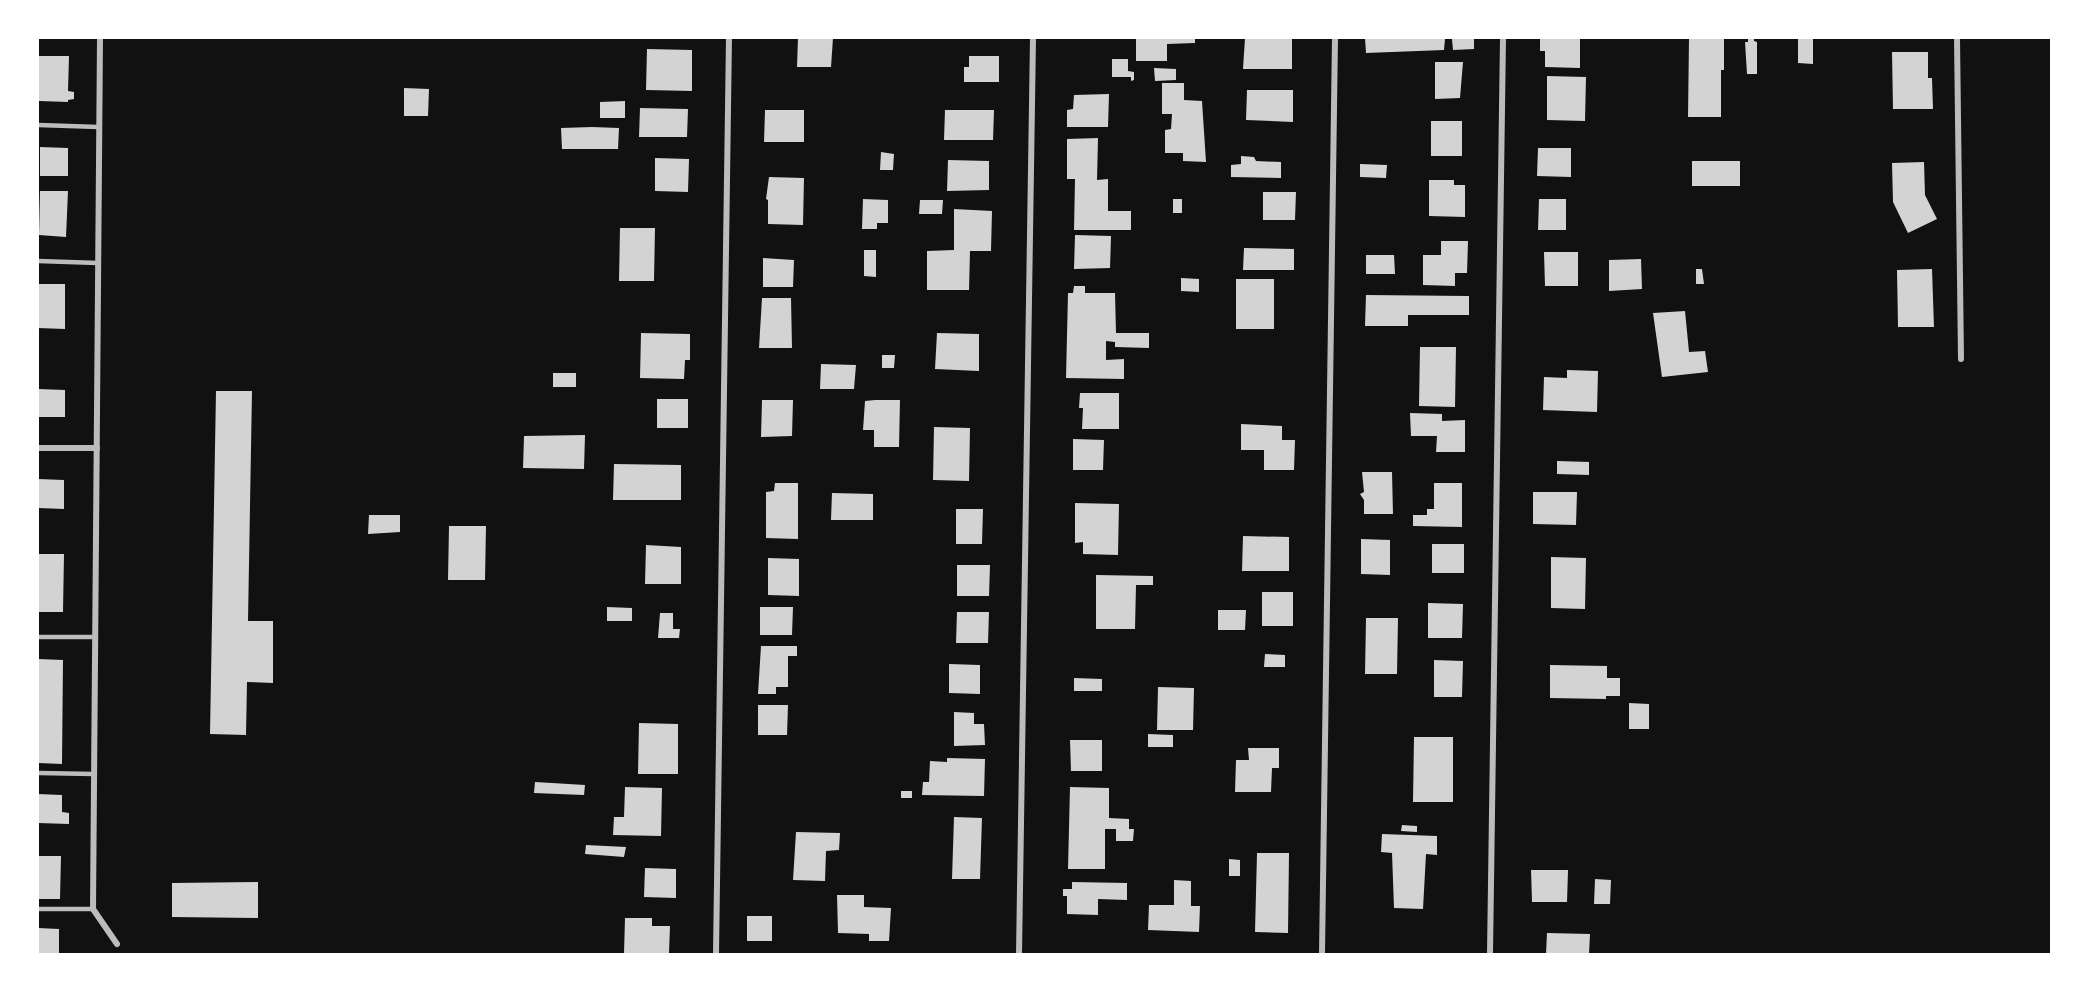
<svg xmlns="http://www.w3.org/2000/svg" width="2089" height="992" font-family="'Varela Round',sans-serif">
<rect width="100%" height="100%" fill="#111"/>
<g fill="#d3d3d3">
<path d="M798 38H833L831 67H797Z"/>
<path d="M1136 38H1195V43L1167 44V61H1136Z"/>
<path d="M1245 38H1292V69H1243Z"/>
<path d="M1365 38 1445 39 1444 50 1366 53Z"/>
<path d="M1474 38V49L1453 50 1452 39Z"/>
<path d="M1540 38H1580V68L1545 67V51H1540Z"/>
<path d="M1689 38H1724V70H1721V117H1688Z"/>
<path d="M1748 38H1754V41L1757 42V74H1747L1745 42H1748Z"/>
<path d="M1798 38H1813V64L1798 63Z"/>
<path d="M647 49 692 50V91L646 90Z"/>
<path d="M1892 52H1928V78H1932L1933 109H1893Z"/>
<path d="M38 56H69L68 91 74 92V99L68 100V102L39 101Z"/>
<path d="M969 56H999V82H964V67H969Z"/>
<path d="M1112 59H1128V71L1134 72V80L1131 81V77H1112Z"/>
<path d="M1435 62H1463L1460 98 1435 99Z"/>
<path d="M1154 68 1176 69V80L1155 81Z"/>
<path d="M1547 76 1586 77 1585 121 1547 120Z"/>
<path d="M1162 83H1184V100L1202 101 1206 162 1183 161V153H1165V130L1171 129 1172 114H1162Z"/>
<path d="M404 88 429 89 428 116H404Z"/>
<path d="M1247 90H1293V122L1246 120Z"/>
<path d="M1109 94 1108 127H1067V110L1073 109 1074 95Z"/>
<path d="M625 101V118H600V102Z"/>
<path d="M640 108 688 109 687 137H639Z"/>
<path d="M765 110H804V142H764Z"/>
<path d="M945 110H994L993 140H944Z"/>
<rect x="1431" y="121" width="31" height="35"/>
<path d="M592 127 619 128 618 149H562L561 128Z"/>
<path d="M1098 138 1097 180 1108 179V211H1131V230H1074L1075 179H1067V139Z"/>
<path d="M40 147 68 148V176H40Z"/>
<path d="M1538 148H1571V177L1537 176Z"/>
<path d="M881 152 894 154 893 170H880Z"/>
<path d="M1241 156 1254 157 1256 161 1281 162V178L1231 177V165L1241 164Z"/>
<path d="M655 158 689 159 688 192 655 191Z"/>
<path d="M948 160 989 161V190L947 191Z"/>
<rect x="1692" y="161" width="48" height="25"/>
<path d="M1924 162 1925 195 1937 219 1908 233 1893 202 1892 163Z"/>
<path d="M1360 164 1387 165 1386 178 1360 177Z"/>
<path d="M769 177 804 178 803 225 768 224V200L766 199Z"/>
<path d="M1429 180H1454V185H1465V217L1429 216Z"/>
<path d="M40 191H68L66 237 39 235Z"/>
<path d="M1263 192H1296L1295 220H1263Z"/>
<path d="M863 199 888 200V223H877V229H862Z"/>
<rect x="1173" y="199" width="9" height="14"/>
<path d="M1539 199H1566V230H1538Z"/>
<path d="M920 200H943L942 214H919Z"/>
<path d="M954 209 992 211 991 251H970L969 290H927V251L954 250Z"/>
<path d="M620 228H655L654 281H619Z"/>
<path d="M1075 235 1111 236 1110 268 1074 269Z"/>
<path d="M1441 241H1468L1467 273H1455V286L1423 285V255H1441Z"/>
<path d="M1244 248 1294 249V270H1243Z"/>
<path d="M864 250H876V277L864 276Z"/>
<path d="M1544 252H1578V286H1545Z"/>
<path d="M1366 255H1394L1395 274H1366Z"/>
<path d="M763 258 794 260 793 287H763Z"/>
<path d="M1641 259 1642 289 1609 291V260Z"/>
<path d="M1696 269H1702L1704 284H1696Z"/>
<path d="M1932 269 1934 327H1898L1897 270Z"/>
<path d="M1181 278 1199 279V292L1181 291Z"/>
<rect x="1236" y="279" width="38" height="50"/>
<path d="M38 284H65V329L38 328Z"/>
<path d="M1074 286H1085V293H1115L1116 333H1149V348L1115 347V342L1106 341V360L1124 359V379L1066 378 1068 293H1073Z"/>
<path d="M1366 295 1469 296V315H1408V326H1365Z"/>
<path d="M762 298H791L792 348H759Z"/>
<path d="M1685 311 1689 352 1705 351 1708 372 1662 377 1653 313Z"/>
<path d="M641 333 690 334V360H685L684 379 640 378Z"/>
<path d="M937 333 979 334V371L935 369Z"/>
<path d="M1420 347H1456L1455 407 1419 406Z"/>
<path d="M882 355H895L894 368H882Z"/>
<path d="M821 364 856 365 854 389H820Z"/>
<path d="M1567 370 1598 371 1597 412 1543 410 1544 377 1567 378Z"/>
<rect x="553" y="373" width="23" height="14"/>
<path d="M38 389 65 390V417H38Z"/>
<path d="M216 391H252L248 621H273V683L247 682 246 735 210 734Z"/>
<path d="M1080 393H1119V429H1082L1083 408H1079Z"/>
<rect x="657" y="399" width="31" height="29"/>
<path d="M762 400H793L792 436 761 437Z"/>
<path d="M875 400H900L899 447H874V430H863L865 401Z"/>
<path d="M1410 413 1442 414V421L1465 420V452H1436L1437 436H1411Z"/>
<path d="M1241 424 1282 426V440H1295L1294 470H1264V450H1241Z"/>
<path d="M934 427 970 428 969 481 933 480Z"/>
<path d="M585 435 584 469 523 468 524 436Z"/>
<path d="M1073 439 1104 440 1103 470H1073Z"/>
<path d="M1557 461 1589 462V475L1557 474Z"/>
<path d="M614 464 681 465V500H613Z"/>
<path d="M1362 472H1392L1393 514H1364V500L1360 494 1364 492Z"/>
<path d="M38 479 64 480V509L38 508Z"/>
<path d="M775 483H798V539L766 538V492L774 491Z"/>
<path d="M1434 483H1462V527L1413 526V515H1427V509H1434Z"/>
<path d="M1533 492H1577L1576 525 1533 524Z"/>
<path d="M832 493 873 494V520H831Z"/>
<path d="M1075 503 1119 504 1118 555 1083 554V542L1075 543Z"/>
<path d="M956 509H983L982 544H956Z"/>
<path d="M369 515H400V532L368 534Z"/>
<path d="M449 526H486L485 580H448Z"/>
<path d="M1243 536 1289 537V571H1242Z"/>
<path d="M1361 539 1390 540V575L1361 574Z"/>
<rect x="1432" y="544" width="32" height="29"/>
<path d="M646 545 681 547V584H645Z"/>
<path d="M38 554H64L63 612H38Z"/>
<path d="M1551 557 1586 558 1585 609 1551 608Z"/>
<path d="M768 558 799 559V596L768 595Z"/>
<path d="M957 565H990L989 596H957Z"/>
<path d="M1096 575 1153 576V585H1136L1135 629H1096Z"/>
<rect x="1262" y="592" width="31" height="34"/>
<path d="M1428 603 1463 604 1462 638H1428Z"/>
<path d="M607 607 632 608V621H607Z"/>
<path d="M760 607H793L792 635H760Z"/>
<path d="M1218 610H1246L1245 630H1218Z"/>
<path d="M957 612H989L988 643H956Z"/>
<path d="M660 613H673V629H680L679 638H658Z"/>
<path d="M1366 618H1398L1397 674H1365Z"/>
<path d="M761 646H797V656H788V687H776V694H758Z"/>
<path d="M1265 654 1285 655V667H1264Z"/>
<path d="M38 659 63 660 62 764 38 763Z"/>
<path d="M1434 660 1463 661 1462 697H1434Z"/>
<path d="M949 664 980 665V694L949 693Z"/>
<path d="M1550 665 1607 666V678H1620V696H1606V699L1550 698Z"/>
<path d="M1074 678 1102 679V691H1074Z"/>
<path d="M1158 687 1194 688 1193 730H1157Z"/>
<path d="M1629 703 1649 704V729H1629Z"/>
<path d="M758 705H788L787 735H758Z"/>
<path d="M954 712 974 713V724H984L985 745 954 746Z"/>
<path d="M639 723 678 724V774H638Z"/>
<path d="M1148 734 1173 735V747H1148Z"/>
<path d="M1414 737H1453V802H1413Z"/>
<path d="M1070 740H1102V771H1071Z"/>
<path d="M1248 748H1279V768H1272L1271 792H1235L1236 760H1249Z"/>
<path d="M947 758 985 759 984 796 922 795 923 782H929L930 761 947 762Z"/>
<path d="M535 782 585 785 584 795 534 793Z"/>
<path d="M625 787 662 788 661 836 613 835 614 817H624Z"/>
<path d="M1070 787 1109 788V818L1129 819V829H1134L1133 841H1116V829H1105V869H1068Z"/>
<rect x="901" y="791" width="11" height="7"/>
<path d="M38 794 62 795V812L69 813V824L38 823Z"/>
<path d="M954 817 982 818 980 879H952Z"/>
<path d="M1402 825 1417 826V832L1401 831Z"/>
<path d="M796 832 840 833 839 850 826 851 825 881 793 880Z"/>
<path d="M1382 834 1437 836V855L1426 854 1423 909 1394 908 1392 853 1381 852Z"/>
<path d="M586 845 626 847 624 857 585 854Z"/>
<path d="M1257 853H1289L1288 933 1255 932Z"/>
<path d="M38 856H61L60 899H38Z"/>
<path d="M1229 859 1240 860V876H1229Z"/>
<path d="M645 868 676 869V898L644 897Z"/>
<path d="M1531 870H1568L1567 902H1532Z"/>
<path d="M1595 879 1611 880 1610 904H1594Z"/>
<path d="M1174 880 1191 881V906H1200L1199 932 1148 930 1149 905H1174Z"/>
<path d="M258 882V918L172 917V883Z"/>
<path d="M1072 882 1127 883V900L1098 899V915L1067 914V896H1063V889H1072Z"/>
<path d="M837 895H864V907L891 908 889 941H869V934L838 933Z"/>
<rect x="747" y="916" width="25" height="25"/>
<path d="M625 918H652V926H670L669 953H624Z"/>
<path d="M38 928 59 929V954H38Z"/>
<path d="M1547 933 1590 934 1589 954H1546Z"/>
</g>
<g fill="none" stroke-linecap="round" stroke-linejoin="round">
<g stroke="#bcbcbc" stroke-width="4.5">
<path d="M38 125 99 127"/>
<path d="M38 261 98 263"/>
<path d="M38 637H95"/>
<path d="M38 773 94 774"/>
<path d="M38 909H93"/>
</g>
<g stroke="#bcbcbc" stroke-width="6">
<path d="M100 38 93 909 117 944"/>
<path d="M1957 38 1961 359"/>
<path d="M38 448H97"/>
<path d="M716 954 729 38"/>
<path d="M1019 954 1033 38"/>
<path d="M1322 954 1335 38"/>
<path d="M1490 954 1503 38"/>
</g>
</g>
<rect width="2089" height="992" fill="none" stroke="#ffffff" stroke-width="78"/>
</svg>
